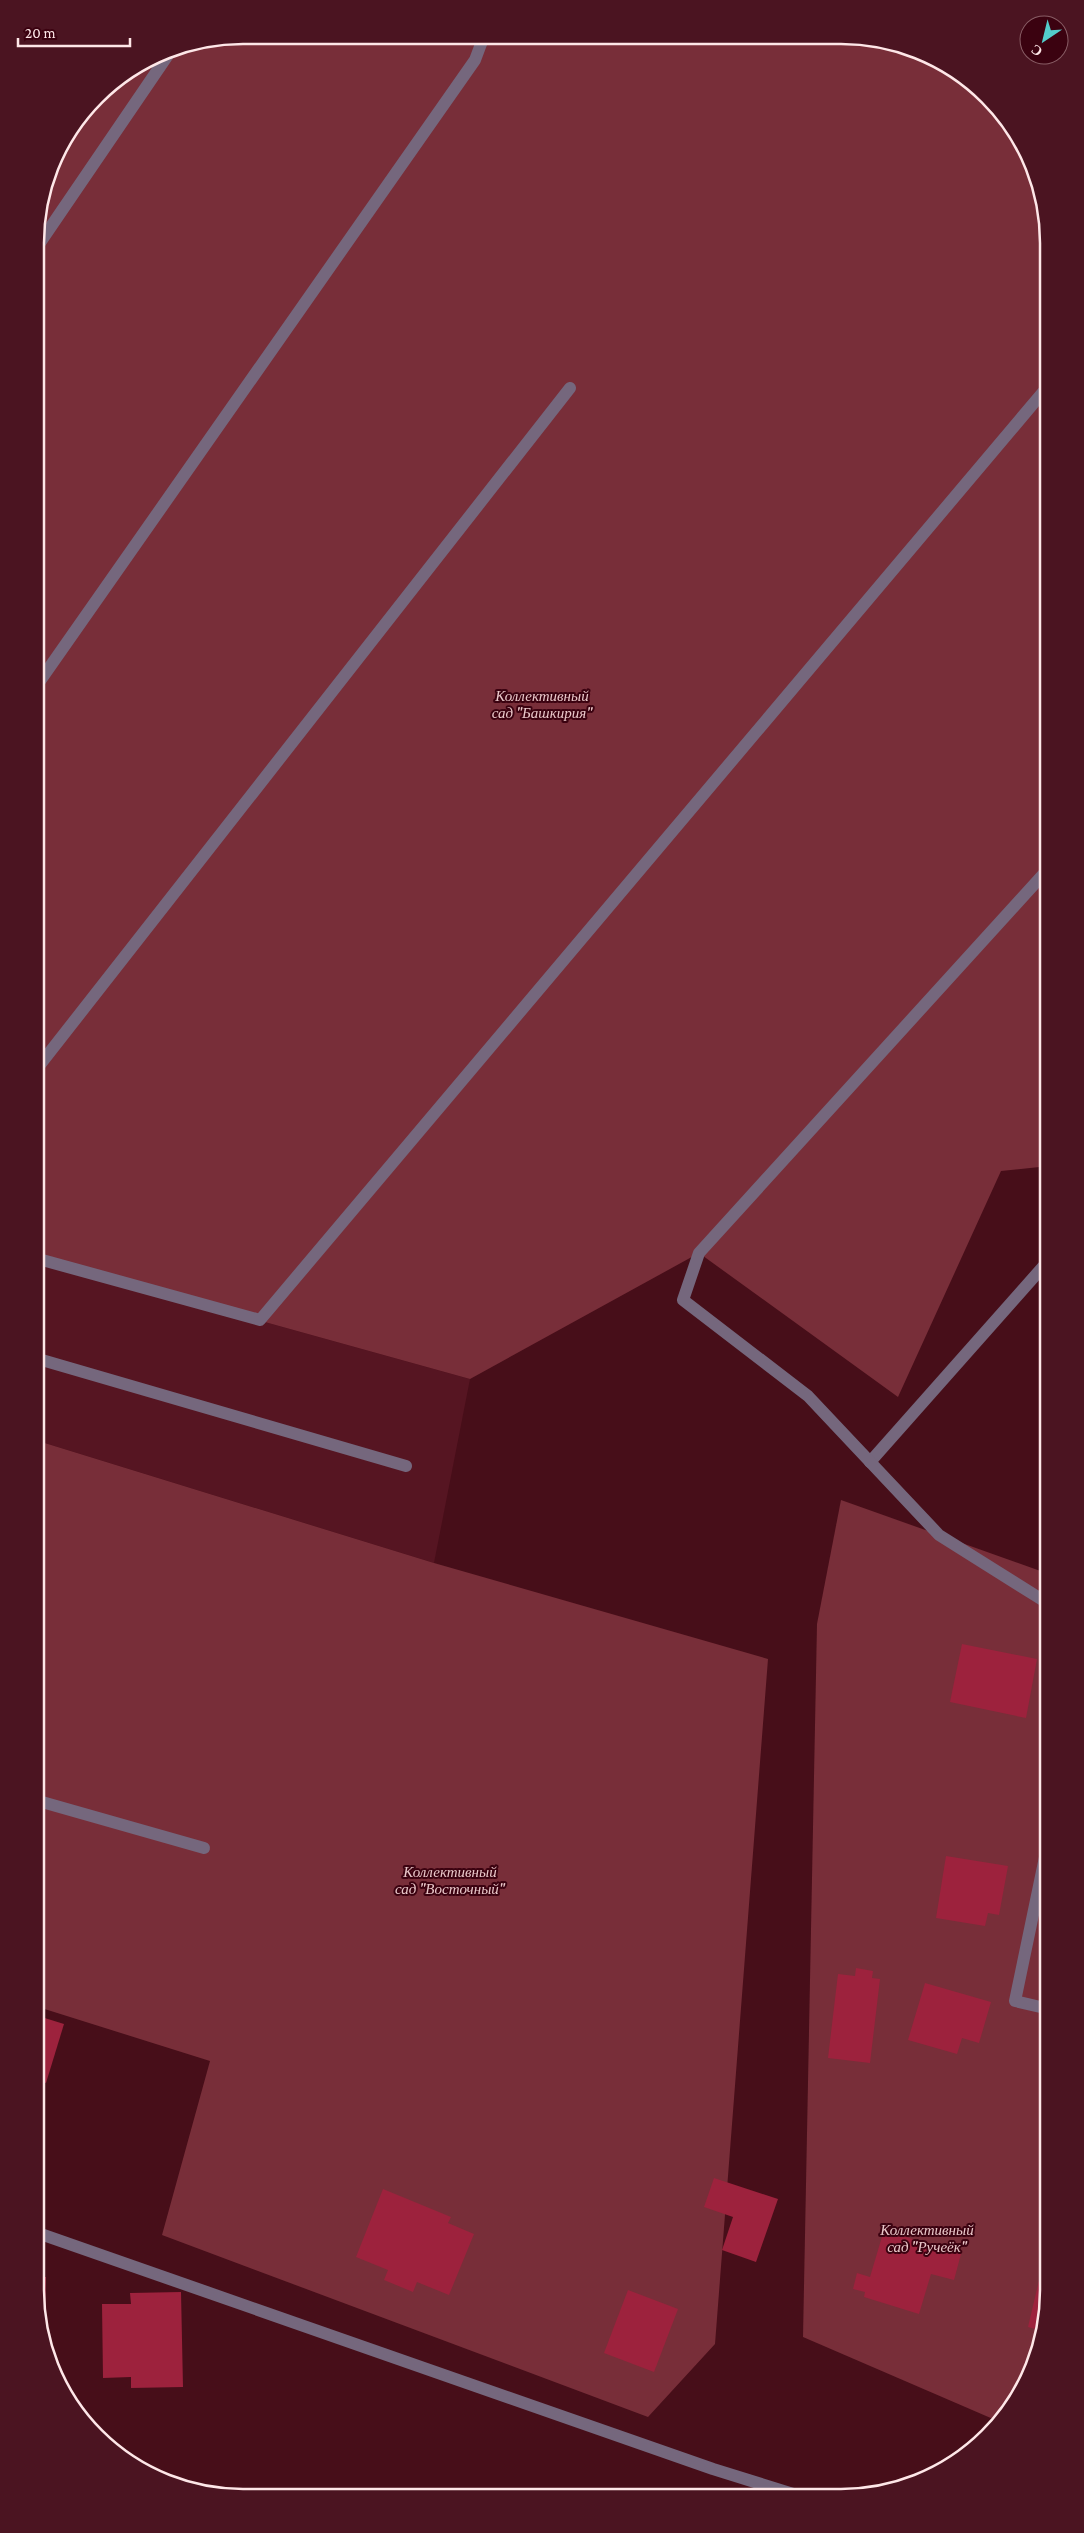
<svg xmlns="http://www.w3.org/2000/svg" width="1084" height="2533" font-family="'Crimson Pro',serif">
<rect width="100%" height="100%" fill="#470e19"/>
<path fill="#561522" d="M35 1258 470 1379 434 1563 35 1440Z"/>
<g fill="#782e39">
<path d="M243 35 881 39 933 57 988 96 1021 139 1042 189 1049 243V1166L1001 1171 898 1397 699 1253 470 1379 35 1258V229L56 151 106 87 164 51Z"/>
<path d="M35 1440 434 1563 768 1659 715 2344 648 2417 162 2235 210 2061 35 2006Z"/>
<path d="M841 1500 1049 1574V2303L1038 2357 1006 2417 1000 2422 803 2337 817 1624Z"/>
</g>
<g fill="#9d223d">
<path d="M962 1644 1037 1659 1026 1718 950 1702Z"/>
<path d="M946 1856 1008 1866 999 1915 988 1913 985 1926 936 1918Z"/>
<path d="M856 1968 873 1971 872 1978 880 1979 870 2063 828 2058 838 1974 855 1976Z"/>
<path d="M925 1983 991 2002 979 2043 962 2038 957 2054 908 2040Z"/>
<path d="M35 2015 64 2024 46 2083 35 2079Z"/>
<path d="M714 2178 778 2199 756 2262 722 2250 733 2217 704 2207Z"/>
<path d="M383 2189 451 2217 448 2223 474 2234 449 2295 417 2282 413 2292 384 2280 388 2270 356 2257Z"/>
<path d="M884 2230 961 2254 954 2280 931 2274 919 2314 864 2297 865 2292 853 2289 857 2273 870 2277Z"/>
<path d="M1041 2272 1049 2273V2303L1043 2331 1028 2327Z"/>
<path d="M35 2277H46L44 2347 35 2290Z"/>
<path d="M628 2290 678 2309 654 2372 604 2353Z"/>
<path d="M181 2292 183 2387 131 2388V2377L103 2378 102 2304H131L130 2293Z"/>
</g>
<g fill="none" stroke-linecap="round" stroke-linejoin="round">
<g stroke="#75677d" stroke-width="12">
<path d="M35 250 172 49"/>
<path d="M35 688 475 60 484 36"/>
<path d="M35 1071 570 388"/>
<path d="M35 1258 260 1320 1049 385"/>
<path d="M35 1358 406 1466"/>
<path d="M870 1462 1049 1260"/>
<path d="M1049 1604 939 1535 808 1396 683 1300 699 1253 1049 868"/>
<path d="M35 1800 204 1848"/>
<path d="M1049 2009 1015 2001 1049 1838"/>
</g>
<path stroke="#75677d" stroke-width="12" d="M35 2232 713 2469 806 2498"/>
</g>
<g text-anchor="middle" stroke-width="4" stroke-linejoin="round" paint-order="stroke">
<g font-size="15" font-style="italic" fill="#eac8ca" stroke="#3b0210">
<text x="542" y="701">Коллективный<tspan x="542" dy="17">сад "Башкирия"</tspan></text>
<text x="450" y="1877">Коллективный<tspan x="450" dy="17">сад "Восточный"</tspan></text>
<text x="927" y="2235">Коллективный<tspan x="927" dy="17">сад "Ручеёк"</tspan></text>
</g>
</g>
<path d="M0 0H1084V2533H0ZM243 44H841A199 199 0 0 1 1040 243V2290A199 199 0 0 1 841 2489H243A199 199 0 0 1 44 2290V243A199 199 0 0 1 243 44Z" fill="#4b1421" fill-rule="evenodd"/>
<path fill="none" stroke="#fee7e8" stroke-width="2.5" d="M243 44H841A199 199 0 0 1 1040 243V2290A199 199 0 0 1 841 2489H243A199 199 0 0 1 44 2290V243A199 199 0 0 1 243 44Z"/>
<g transform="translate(1044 40) rotate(215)"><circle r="24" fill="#3b0210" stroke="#895e66"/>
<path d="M0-4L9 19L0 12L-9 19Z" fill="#53cdcb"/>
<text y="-8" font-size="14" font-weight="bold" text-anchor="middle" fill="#fee7e8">С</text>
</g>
<path d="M18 38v8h112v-8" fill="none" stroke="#fee7e8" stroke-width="2.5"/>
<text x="25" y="38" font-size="15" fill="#fee7e8" stroke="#3b0210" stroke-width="4" paint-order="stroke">20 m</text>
</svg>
